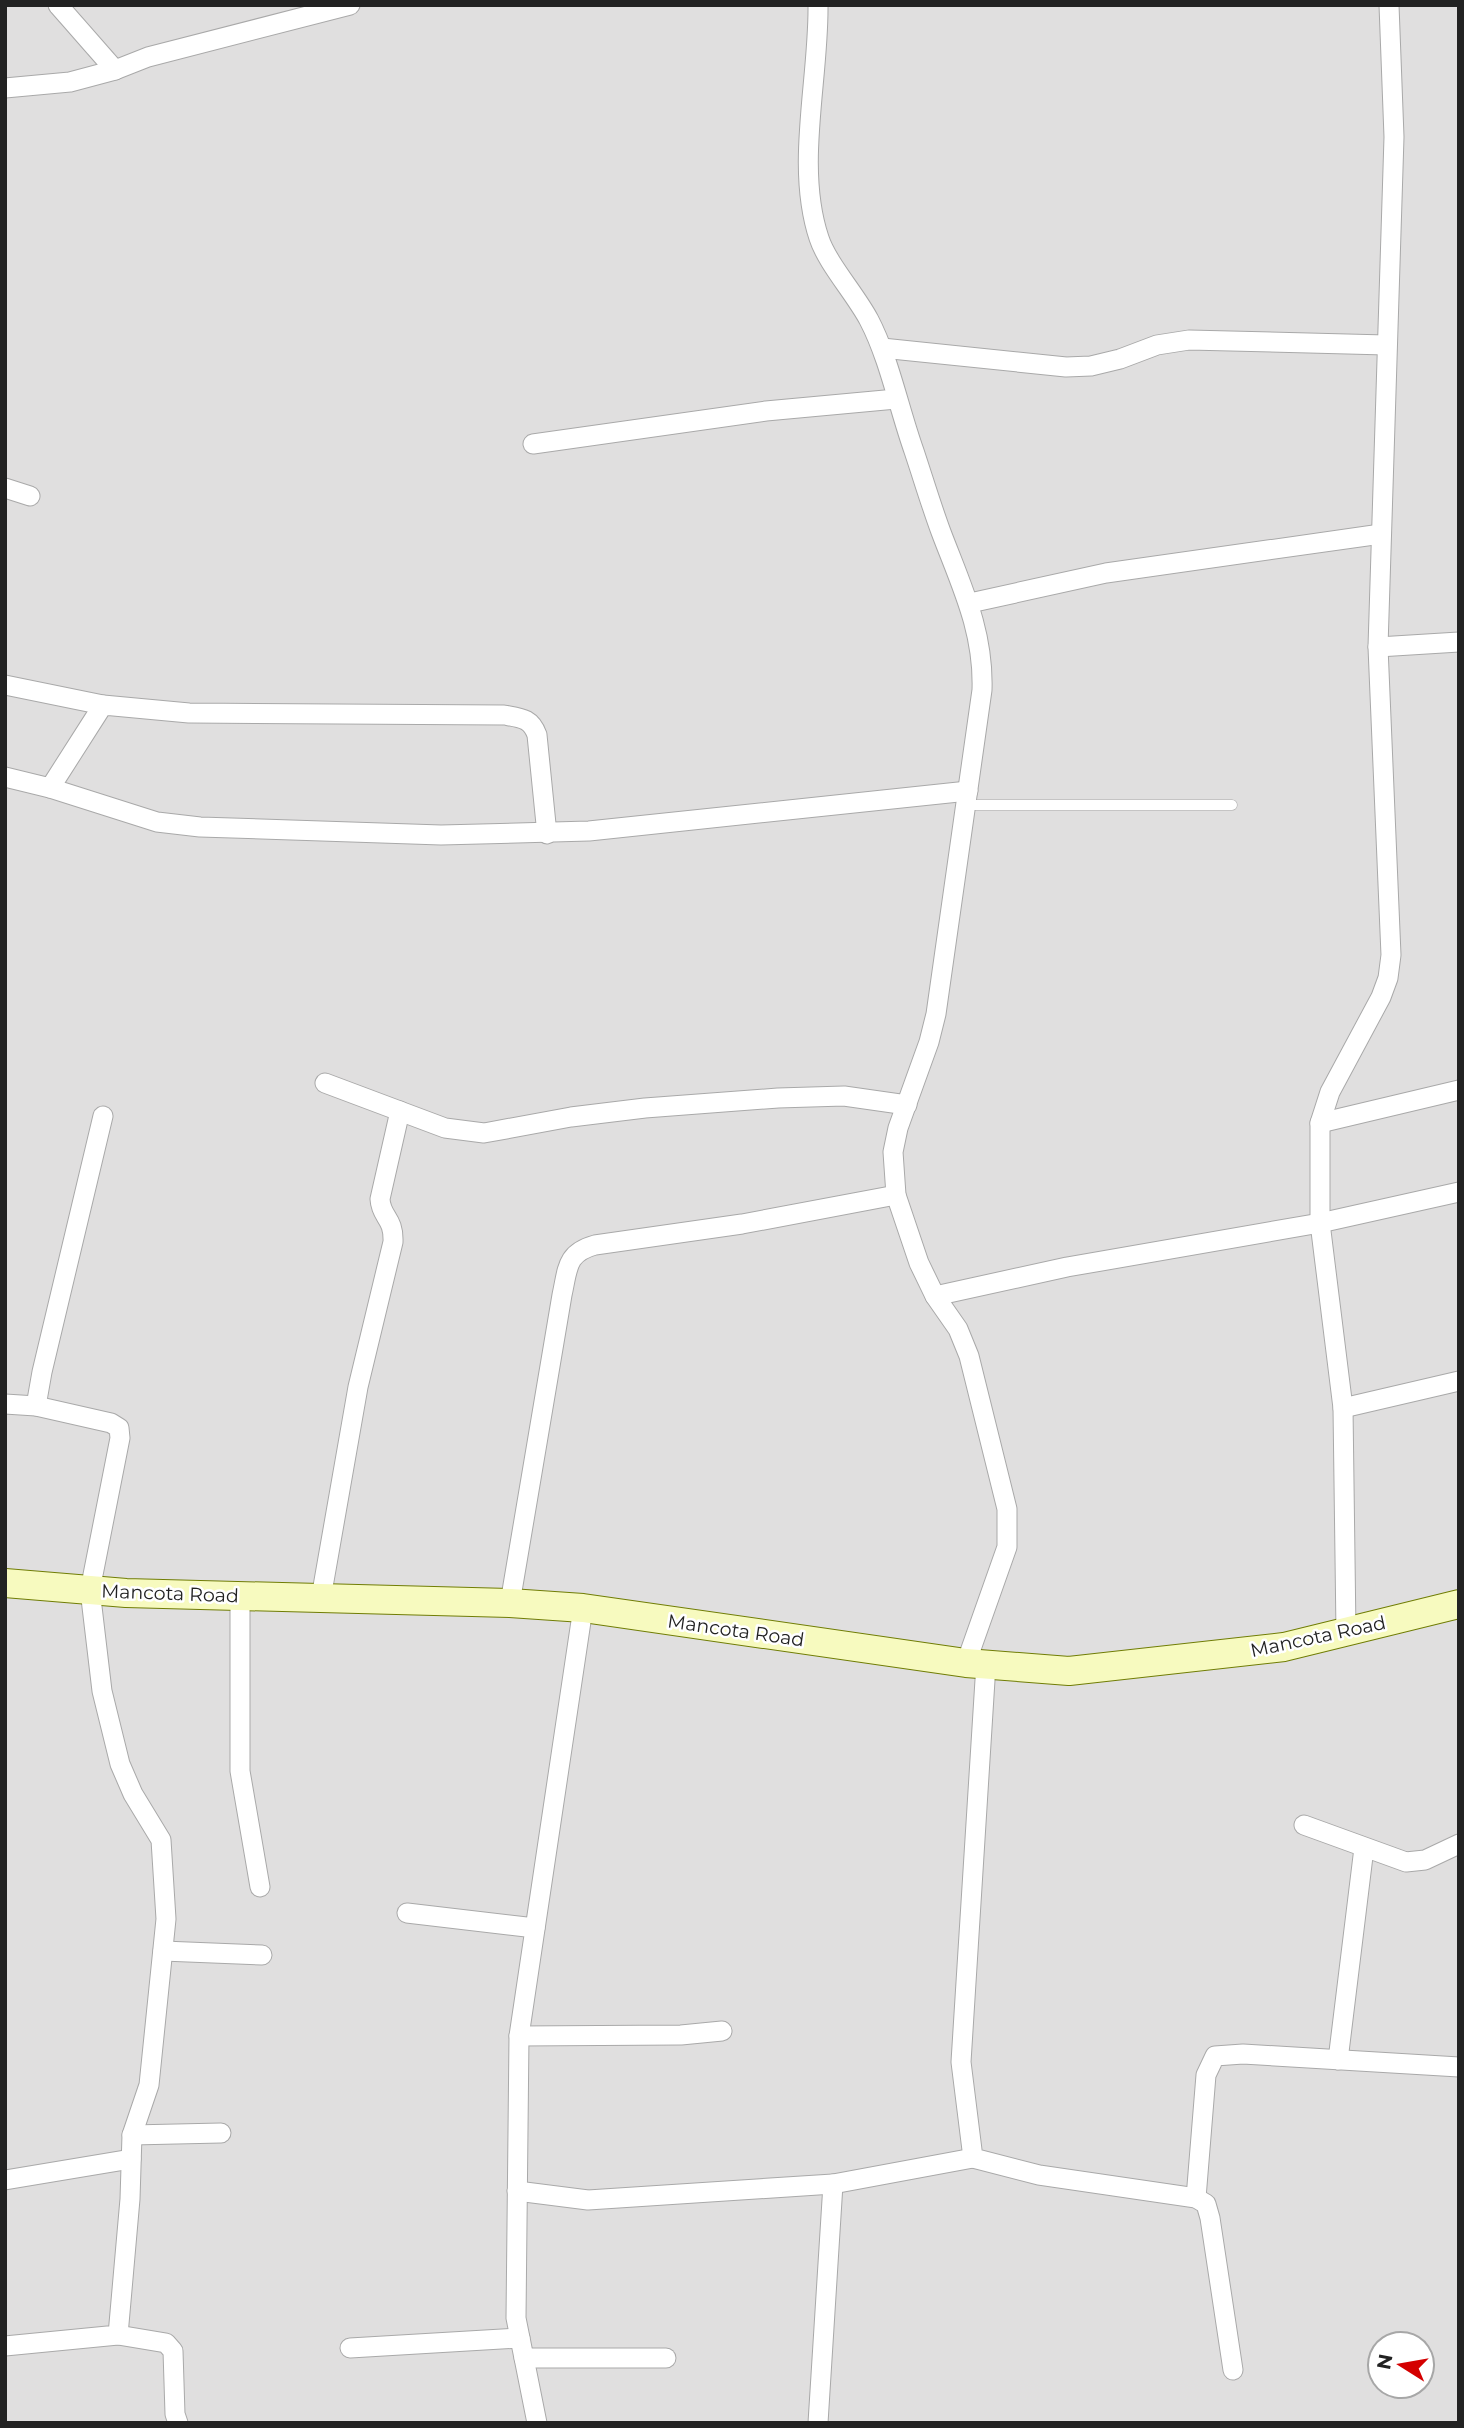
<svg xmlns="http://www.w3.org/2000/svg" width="1464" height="2428" font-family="Montserrat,sans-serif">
<rect width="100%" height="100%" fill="#f2efe9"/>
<path fill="#e0dfdf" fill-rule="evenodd" d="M5 5H1459V2423H5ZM1380 2344H1422V2386H1380Z"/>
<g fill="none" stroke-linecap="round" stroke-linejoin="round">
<defs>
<path id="service" d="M966 805H1232"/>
<g id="minor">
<path d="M58 5 115 70"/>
<path d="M818 5C819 80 795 166 819 238 827 263 856 295 869 320 889 358 899 409 914 451 923 478 931 505 941 532 961 585 984 631 982 690L936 1014 929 1042 898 1128 893 1152 896 1195 919 1263 935 1296 958 1329 969 1356 1007 1509V1547L966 1663"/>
<path d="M5 88 70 82 115 70 148 57 350 5"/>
<path d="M882 348 1066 367 1091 366 1120 359 1157 345 1189 340 1386 345"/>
<path d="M533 444 766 411 896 399"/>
<path d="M5 488 30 496"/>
<path d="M970 603 1106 573 1381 534"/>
<path d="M1378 647 1459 642"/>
<path d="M5 685 103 705"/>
<path d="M5 777 50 788 103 705 189 713 504 715C521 718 531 718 537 735L547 834"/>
<path d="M50 788 157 822 200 827 441 835 589 831 968 791"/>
<path d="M325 1083 445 1128 484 1133 571 1117 645 1108 778 1098 844 1096 907 1105"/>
<path d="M1320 1123 1459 1090"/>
<path d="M935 1296 1067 1267 1320 1223 1459 1192"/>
<path d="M5 1404 36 1406 111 1423 119 1428 120 1438 90 1590 102 1691 120 1764 133 1794 161 1840 166 1919 149 2085 132 2135 130 2199 118 2335 5 2346"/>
<path d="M36 1406 42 1372 103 1116"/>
<path d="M1343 1408 1459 1381"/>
<path d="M240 1596V1771L260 1887"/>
<path d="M321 1598 358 1387 393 1242C394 1217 381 1218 380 1199L400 1111"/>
<path d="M510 1603 562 1295C568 1268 566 1253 595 1245L742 1224 896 1195"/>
<path d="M1346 1632 1343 1408 1320 1223V1123L1330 1092 1381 997 1388 978 1391 955 1378 647 1394 137 1389 5"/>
<path d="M986 1664 961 2062 973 2158 1039 2175 1196 2198 1206 2204 1210 2218 1233 2370"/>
<path d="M1304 1825 1406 1862 1425 1860 1459 1844"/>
<path d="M407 1913 535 1928"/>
<path d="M163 1951 262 1955"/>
<path d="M519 2036 681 2035 722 2031"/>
<path d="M1338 2060 1364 1848"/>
<path d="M132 2135 221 2133"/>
<path d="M5 2180 131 2159"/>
<path d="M517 2191 588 2200 833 2184 973 2158"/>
<path d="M1196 2198 1206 2075 1215 2056 1243 2054 1459 2067"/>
<path d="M118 2335 166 2343 173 2351 175 2414 178 2423"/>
<path d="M350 2348 520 2338"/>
<path d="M524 2358H666"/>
<path d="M537 2423 516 2318 519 2036 583 1608"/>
<path d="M818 2423 833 2184"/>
</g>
<path id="secondary" d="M5 1583 126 1593 510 1603 583 1608 966 1663 1069 1671 1284 1647 1459 1604"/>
</defs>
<use href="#service" stroke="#a9a9a9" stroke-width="11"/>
<use href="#minor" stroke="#a9a9a9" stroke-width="21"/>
<use href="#secondary" stroke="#707d05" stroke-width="30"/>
<use href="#service" stroke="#fff" stroke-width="10"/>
<use href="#minor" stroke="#fff" stroke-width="19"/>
<use href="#secondary" stroke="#f7fabf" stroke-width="28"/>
</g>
<g text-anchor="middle" stroke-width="5" stroke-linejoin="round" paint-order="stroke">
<g font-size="19" fill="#222" stroke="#fff">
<text transform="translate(170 1593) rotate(2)" y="7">Mancota Road</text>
<text transform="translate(736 1630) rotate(8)" y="7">Mancota Road</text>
<text transform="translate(1318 1636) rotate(-12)" y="7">Mancota Road</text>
</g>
</g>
<rect width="1464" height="2428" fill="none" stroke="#222222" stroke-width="14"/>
<g transform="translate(1401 2365) rotate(281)"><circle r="33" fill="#ffffff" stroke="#a7a7a7" stroke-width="2"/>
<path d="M0-5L12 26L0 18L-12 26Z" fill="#d40000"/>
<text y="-10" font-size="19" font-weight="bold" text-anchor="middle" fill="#222222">N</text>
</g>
</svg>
